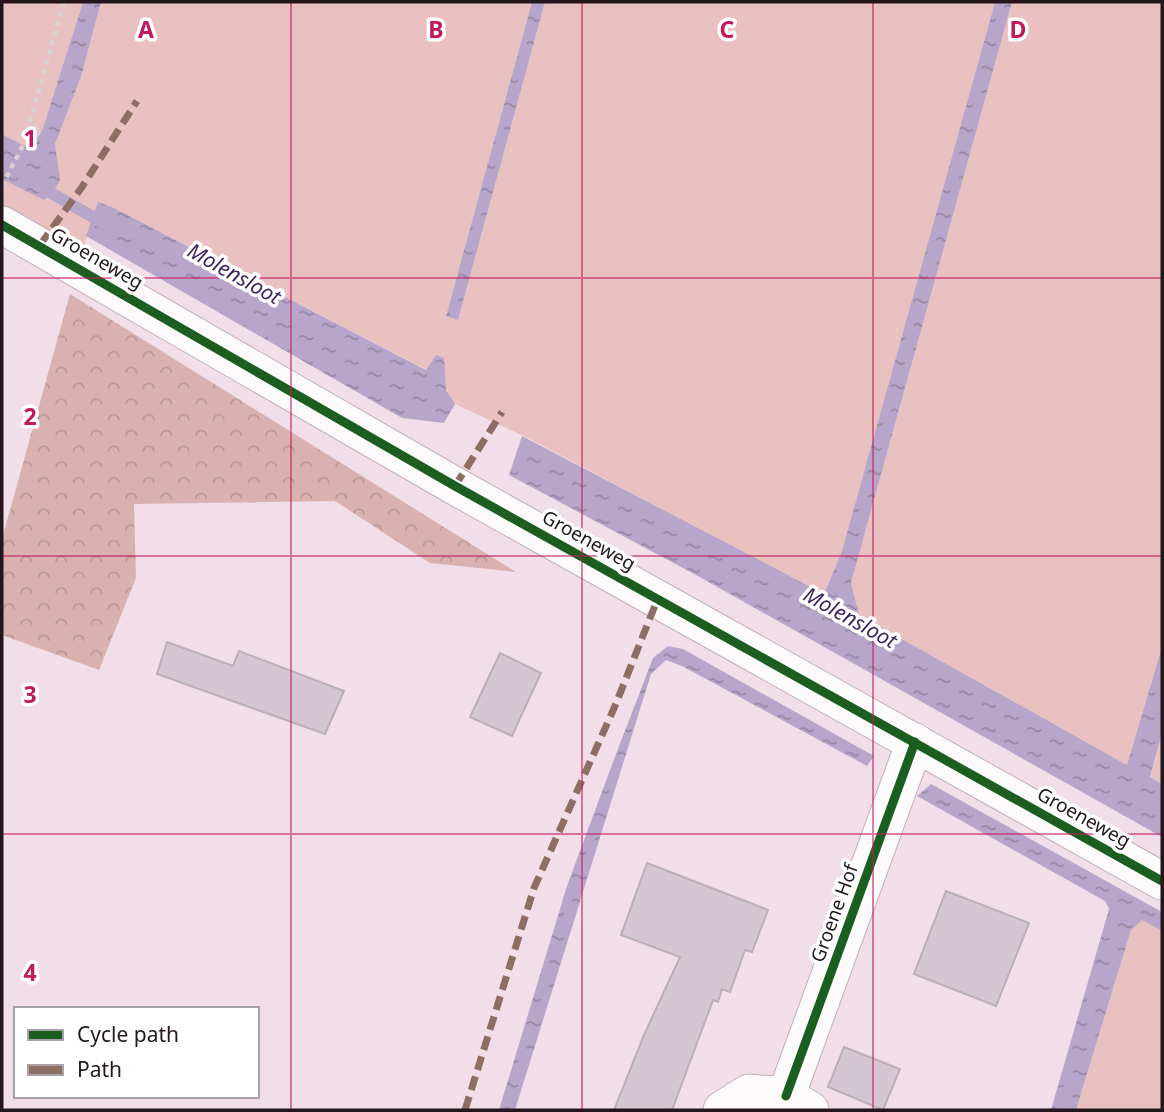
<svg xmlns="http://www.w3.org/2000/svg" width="1164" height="1112" font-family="'Noto Sans',sans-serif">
<defs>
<pattern id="forest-crowns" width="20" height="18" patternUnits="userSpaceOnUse" patternTransform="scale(1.75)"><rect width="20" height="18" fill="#d9b1b0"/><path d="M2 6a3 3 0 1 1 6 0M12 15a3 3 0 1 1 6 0" fill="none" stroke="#ba9897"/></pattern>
<pattern id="water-ripples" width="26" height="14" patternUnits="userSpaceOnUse" patternTransform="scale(1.75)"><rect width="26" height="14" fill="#b8a6ca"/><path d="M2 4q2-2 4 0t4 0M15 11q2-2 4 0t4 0" fill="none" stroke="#9586a3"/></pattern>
</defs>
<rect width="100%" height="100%" fill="#f1dee8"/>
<g fill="#e8c1c0">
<path d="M2 2H83L42 131 30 149 2 134Z"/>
<path d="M101 2H532L446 316 458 320 545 2H995L842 552 823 595 532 440 455 404 446 390 427 370 112 207 98 202 82 252 2 209V179L44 199 59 180 55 144 81 77Z"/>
<path d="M1012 2H1162V647L1127 765 859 615 851 583Z"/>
<path d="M1162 733V784L1150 778Z"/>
<path d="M1142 919 1162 931V1110H1076L1131 930Z"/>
</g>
<path fill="url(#forest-crowns)" d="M70 294 516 572 430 563 335 501 134 504 136 578 99 670 2 635V539Z"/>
<g fill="url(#water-ripples)">
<path d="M83 2H101L81 77 55 144 60 180 54 190 44 200 2 179V134L30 149 42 131Z"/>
<path d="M532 2H545L458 320 446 316Z"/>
<path d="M995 2H1012L851 583 859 615 1127 765 1162 647V733L1150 777 1162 784V837L696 575 509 475 522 436 824 594 842 551Z"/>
<path d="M98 202 112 207 426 370 436 355 444 358 446 390 455 404 444 423 402 418 86 236Z"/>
<path d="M668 646 683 649 874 756 867 766 682 666 666 660 651 674 515 1110H499L567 886 616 754 653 658Z"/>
<path d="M931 784 1162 912V931L1142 920 1131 930 1076 1110H1051L1109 909 1105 901 917 796Z"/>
</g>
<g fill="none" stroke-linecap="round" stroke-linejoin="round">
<path stroke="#b8a6ca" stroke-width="12" d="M39 186 105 224"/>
</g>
<g fill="#d4c7d1" stroke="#bbaeb7" stroke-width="2">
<path d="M167 642 233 666 239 651 344 691 325 734 157 674Z"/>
<path d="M500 653 541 673 512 736 470 717Z"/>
<path d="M647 863 768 910 752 952 745 950 730 992 722 989 718 1002 713 1000 672 1110H614L644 1035 680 957 621 935Z"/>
<path d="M946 891 1029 923 996 1006 914 974Z"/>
<path d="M844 1047 900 1069 883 1110 828 1087Z"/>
</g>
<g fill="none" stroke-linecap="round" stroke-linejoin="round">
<defs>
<g id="street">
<path d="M2 225 455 486 1162 881"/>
<path d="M786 1096 915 742"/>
<path d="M722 1110 749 1093 786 1096 810 1110"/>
</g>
</defs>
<use href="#street" stroke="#bfb0b8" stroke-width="39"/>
<path stroke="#d8d2d5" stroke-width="4.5" stroke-dasharray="5 5" stroke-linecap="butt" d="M2 186 24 143 64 2"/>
<use href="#street" stroke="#fdfafc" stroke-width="37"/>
<g stroke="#8d6e63" stroke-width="7" stroke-dasharray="14 7" stroke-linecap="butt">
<path d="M40 245 82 187 137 101"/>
<path d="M455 486 502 412"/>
<path d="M465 1110 534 888 615 706 658 598"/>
</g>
<defs>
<g id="cycleway">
<path d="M2 225 455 486 1162 881"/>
<path d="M786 1096 915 742"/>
</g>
</defs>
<use href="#cycleway" stroke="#fff" stroke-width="13"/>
<use href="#cycleway" stroke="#1b5e20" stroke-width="9"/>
</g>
<path fill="none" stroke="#c2185b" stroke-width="2" stroke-opacity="0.55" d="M291 2V1110M582 2V1110M873 2V1110M2 278H1162M2 556H1162M2 834H1162"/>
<g text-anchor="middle" stroke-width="7" stroke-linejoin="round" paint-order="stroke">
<g font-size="19" fill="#23171d" stroke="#fff">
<text transform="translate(97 258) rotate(30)" y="7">Groeneweg</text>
<text transform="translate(589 540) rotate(29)" y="7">Groeneweg</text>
<text transform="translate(1084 817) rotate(29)" y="7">Groeneweg</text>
<text transform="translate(834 913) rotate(-70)" y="7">Groene Hof</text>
</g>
<g font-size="21" font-style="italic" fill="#3e245e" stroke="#fff">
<text transform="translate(234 274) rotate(29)" y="7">Molensloot</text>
<text transform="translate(850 618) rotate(29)" y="7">Molensloot</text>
</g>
</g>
<g font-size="23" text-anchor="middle" font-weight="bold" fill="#c2185b" stroke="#fff" stroke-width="7" stroke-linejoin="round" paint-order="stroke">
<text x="146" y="38">A</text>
<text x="436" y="38">B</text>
<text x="727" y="38">C</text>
<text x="1018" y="38">D</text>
<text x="30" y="147">1</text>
<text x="30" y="425">2</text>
<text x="30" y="703">3</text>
<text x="30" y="981">4</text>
</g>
<rect width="1164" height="1112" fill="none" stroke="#23171d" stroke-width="7"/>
<rect x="14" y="1007" width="245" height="91" fill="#ffffff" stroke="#a7a2a5" stroke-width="2"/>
<rect x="28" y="1030" width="35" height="10" fill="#1b5e20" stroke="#a7a2a5" stroke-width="2"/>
<text x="77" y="1042" font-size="21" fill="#23171d">Cycle path</text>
<rect x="28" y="1065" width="35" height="10" fill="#8d6e63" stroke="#a7a2a5" stroke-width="2"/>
<text x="77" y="1077" font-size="21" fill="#23171d">Path</text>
</svg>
